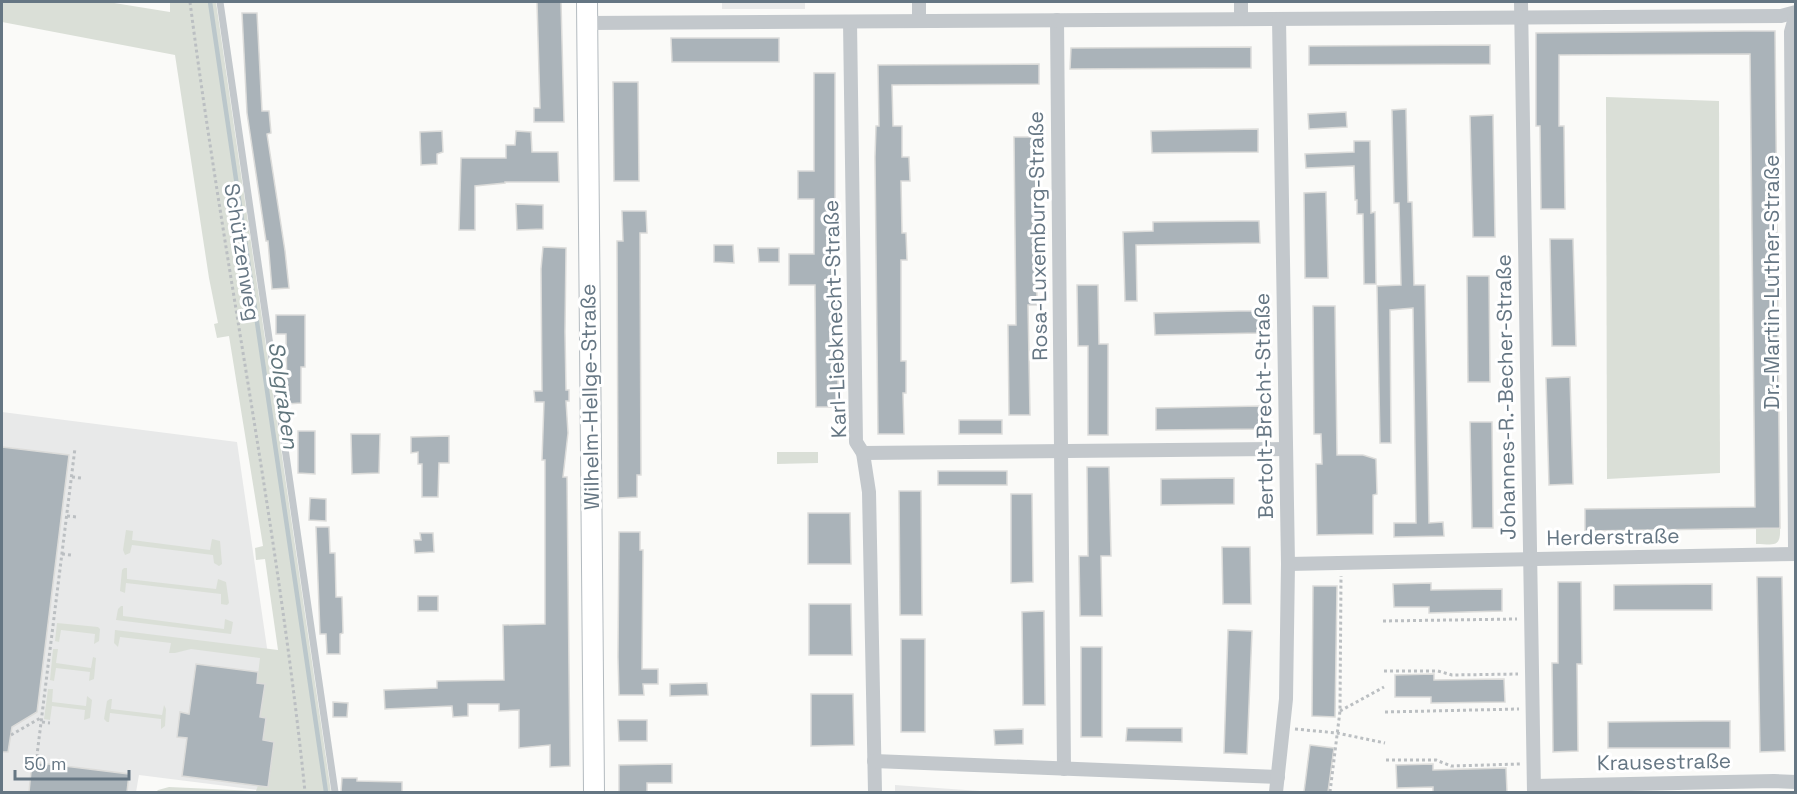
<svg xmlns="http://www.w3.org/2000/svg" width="1797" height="794" font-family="'Space Grotesk',sans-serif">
<rect width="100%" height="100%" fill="#fafaf8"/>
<g fill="#e8e9e9">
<rect x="722" y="2" width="83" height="7"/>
<path d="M2 412 237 442 288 792H275L139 775 136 792H2Z"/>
<path d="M895 785 994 792H895Z"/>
</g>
<g fill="#dadfd7">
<path d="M2 2H108L170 12V2H216L331 792H156L158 790 169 787 256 791 274 742 263 740 260 717 265 685 257 683 260 658 191 649 175 653H169L171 643 120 637 118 647 114 643 115 630 278 650 265 559 256 560 255 548 263 546 229 336 217 338 214 324 218 323 209 278 175 55 2 22Z"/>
<path d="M1606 97 1719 101 1720 473 1607 479Z"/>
<path d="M777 452H818V463L777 464Z"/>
<path d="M1780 528C1781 549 1773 544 1756 544V529Z"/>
<path d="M126 530 133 531 132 540 210 550 212 539 220 541 222 564 219 566 214 563 213 555 132 545 130 553 125 555 123 550Z"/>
<path d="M124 568H127V579L216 589 218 579 226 582 229 603 227 605 221 604V594L126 583 125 593 120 591 122 570Z"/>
<path d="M121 606H123V616L224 629 225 619 233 622 231 634 116 620 118 609Z"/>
<path d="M57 623 98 627 100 629 99 641 94 644 95 634 61 630 59 642 55 641Z"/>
<path d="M53 649H58L56 663 91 668 93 657 96 658 94 679 89 681 90 672 56 668 54 681 50 680Z"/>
<path d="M48 689H53L52 702 86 706 87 696 92 700 90 718 84 720 85 710 52 706 50 720 44 719Z"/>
<path d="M110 699H112L111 709 162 715 164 705 166 709 165 726 161 729V719L110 713 109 722H107L104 719 107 701Z"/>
</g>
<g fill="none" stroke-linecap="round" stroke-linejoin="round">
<path stroke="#bbc7cb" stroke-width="4.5" d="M210 2 326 792"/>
</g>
<g fill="#aab3b9" stroke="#dcdcda" stroke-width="1.5">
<path d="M537 2H561L564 122H534V108H540Z"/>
<path d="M242 13H257L262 111H269L271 133 267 134 285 251 289 288 272 289 268 241H266L247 113Z"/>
<path d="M1743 31H1775L1780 528 1585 531V509L1755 507 1750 54 1559 55V126H1564L1565 209H1541L1540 126H1536V33Z"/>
<path d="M671 38H779V62H672Z"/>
<path d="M1490 45V64L1309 65V46Z"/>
<path d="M1251 47V68L1070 69 1071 48Z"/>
<path d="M1039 64V84L892 85 893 126H902V157H909L910 181H901L902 233H906L907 260H901V361H906V393H903L904 434H878L875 157 876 126H879L878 65Z"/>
<path d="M814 73H835V234H833V300H838V407H816L815 285H789V254H814V199H798V171H814Z"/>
<path d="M613 82H638L639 181H614Z"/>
<path d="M1406 109 1408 202H1412L1414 285H1425L1429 523 1443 522 1444 536 1394 537V523H1416L1413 308 1390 310 1391 443H1380L1377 286 1401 285 1399 203H1394L1392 110Z"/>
<path d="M1346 112 1347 127 1309 129 1308 114Z"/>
<path d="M1493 115 1495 237H1473L1470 116Z"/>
<path d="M1258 129V152L1152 153 1151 131Z"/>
<path d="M442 131 443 152 437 154V164L421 165 420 132Z"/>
<path d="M516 131 531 132 532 152H558L559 182H505V183L475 186V230H459L461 158H506V145H515Z"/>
<path d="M1014 137H1036L1037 305H1028L1030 415H1009L1008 325H1016Z"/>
<path d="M1354 141H1370L1371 213 1375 212 1376 284H1364L1363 214H1357V200H1355L1354 166 1306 168 1305 154 1354 152Z"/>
<path d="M1326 192 1328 278H1305L1304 193Z"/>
<path d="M516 204 543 205V229L517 230Z"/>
<path d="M622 211H646L647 233H640L641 475H637V497L618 498 617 241H623Z"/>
<path d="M1240 221H1259L1260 243 1136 245 1137 301H1125L1123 232 1153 231V222Z"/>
<path d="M1550 239H1573L1576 346H1552Z"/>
<path d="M714 245H733L734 263 714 262Z"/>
<path d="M543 247 566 248 565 332 566 390H569V401H566L568 433 563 477H567L570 766 550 767V745L519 748V710L499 711V704H468V716L453 717 452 706 385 709 384 690 437 688V681L504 680 503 625 545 624V460H542L544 402H535L534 391H542L541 269Z"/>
<path d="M758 248H779V262H759Z"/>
<path d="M1467 276H1489L1490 382H1468Z"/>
<path d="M1077 285H1098L1099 344H1108V435H1088V346H1078Z"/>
<path d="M1313 306H1335L1337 455H1363L1376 459 1377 494 1373 495V534L1317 535 1316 464H1322L1321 434H1314Z"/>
<path d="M1238 311H1260L1261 333 1155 335 1154 313Z"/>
<path d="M276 315H305V367H301V403L287 404 286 334H276Z"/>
<path d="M1570 377 1573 484 1549 485 1546 378Z"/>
<path d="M1262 406V429L1156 430V408Z"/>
<rect x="959" y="420" width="43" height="14"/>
<path d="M1470 422H1492L1493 528H1472Z"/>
<path d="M298 431H315V474L298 473Z"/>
<path d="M351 434H380L379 473 352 474Z"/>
<path d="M449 436V463H439L438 497H422V464H418V452L411 453V437Z"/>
<path d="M2 447 69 455 37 712 12 727 8 752H2Z"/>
<path d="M1087 467H1109L1111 556H1101L1102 616H1080L1079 556H1088Z"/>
<rect x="938" y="471" width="69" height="14"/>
<path d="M1234 478V504L1161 505V479Z"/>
<path d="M899 491H921L922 615H900Z"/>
<path d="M1011 494H1032L1033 582 1011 583Z"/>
<path d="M310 498 326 499V521L309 520Z"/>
<path d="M808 513H850L851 564H808Z"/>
<path d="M316 527H329L330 553H335L336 597H342L343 633 340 634V654H327L326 634H320Z"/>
<path d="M619 532H640V550H643L642 669H658V684H643L644 695H619L618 657Z"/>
<path d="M420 533H433L434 552 415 553 414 540H421Z"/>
<path d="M1222 547H1250L1251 604H1223Z"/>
<path d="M1757 577H1782L1785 751 1760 752Z"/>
<path d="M1558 582H1581L1582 664H1577L1578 751 1553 752 1552 663H1558Z"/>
<path d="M1431 583V590L1502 589V611L1429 613V607H1394L1393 584Z"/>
<path d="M1712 584V610H1614V585Z"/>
<path d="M1313 586H1337L1335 717 1312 716Z"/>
<rect x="418" y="596" width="20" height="15"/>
<path d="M809 604H851L852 655H809Z"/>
<path d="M1044 611 1045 705H1023L1022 612Z"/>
<path d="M1228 630 1252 631 1247 754 1224 753Z"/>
<rect x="901" y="639" width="24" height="93"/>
<rect x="1081" y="647" width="21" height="90"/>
<path d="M196 664 258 672 257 683 265 684 260 717 266 718 263 740 274 742 268 787 182 776 187 738 177 737 180 712 189 714Z"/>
<path d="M1434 674V680L1504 679 1505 702 1431 703V697H1395V675Z"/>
<path d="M707 683 708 695 670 696V684Z"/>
<path d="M811 694H853L854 745 811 746Z"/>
<path d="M333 702 348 703 347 717H333Z"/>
<path d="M618 720H647V741H619Z"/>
<path d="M1702 721H1730V748H1608V722Z"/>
<path d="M1127 728H1182V742L1126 741Z"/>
<path d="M1023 729V744L995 745 994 730Z"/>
<path d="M1310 745 1334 748 1328 792H1304Z"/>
<path d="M32 762 129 774 127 792H29Z"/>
<path d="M672 764V783H647V792H619V765Z"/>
<path d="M1433 764V770L1506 768 1507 792H1433V787L1397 788 1396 765Z"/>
<path d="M342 778H357V781L402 782V792H341Z"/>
</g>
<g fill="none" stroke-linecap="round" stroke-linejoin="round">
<defs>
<path id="secondary" d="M587 2 594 792"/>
</defs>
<use href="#secondary" stroke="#b3babf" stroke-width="22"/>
<g stroke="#bbbfc2" stroke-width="3" stroke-dasharray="3 3" stroke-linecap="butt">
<path d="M190 2C224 266 278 527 305 792"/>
<path d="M72 477 81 478"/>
<path d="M67 516 77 517"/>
<path d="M62 554 71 555"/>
<path d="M1383 621 1517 619"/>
<path d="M1384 671H1438L1452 675 1518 674"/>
<path d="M1340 711 1384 687"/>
<path d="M1385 712 1519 709"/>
<path d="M42 722 50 723"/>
<path d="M1295 729 1337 733 1385 743"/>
<path d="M11 735 42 717"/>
<path d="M1386 760H1436L1451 766 1520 764"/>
<path d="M36 763 75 448"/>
<path d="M1330 792 1340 711 1341 576"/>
</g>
<path stroke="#c3c8cc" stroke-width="7" d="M220 2 335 792"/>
<g stroke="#c3c8cc" stroke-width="14">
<path d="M919 2V21"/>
<path d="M1241 2V19"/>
<path d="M1521 2 1534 792"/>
<path d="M1057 20 1064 769"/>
<path d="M850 22 856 442 863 453 869 492 875 792"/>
<path d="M587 23 1781 16 1796 12"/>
<path d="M863 453 1285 449"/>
<path d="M1288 564 1796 554"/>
<path d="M874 761 1278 777"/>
<path d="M1534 786 1774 781 1796 782"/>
<path d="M1276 792 1286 699 1288 564 1279 19"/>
</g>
<path stroke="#c3c8cc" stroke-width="16" d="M1796 18 1792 32 1796 547"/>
<use href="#secondary" stroke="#fff" stroke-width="20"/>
</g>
<g text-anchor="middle" stroke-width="6" stroke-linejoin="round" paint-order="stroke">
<g font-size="21" fill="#657683" stroke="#fff">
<text transform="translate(1038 236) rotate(-91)" y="7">Rosa-Luxemburg-Straße</text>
<text transform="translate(242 252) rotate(81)" y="7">Schützenweg</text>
<text transform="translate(1772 282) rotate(-90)" y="7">Dr.-Martin-Luther-Straße</text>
<text transform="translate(835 319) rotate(-92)" y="7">Karl-Liebknecht-Straße</text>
<text transform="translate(590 397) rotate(-91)" y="7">Wilhelm-Hellge-Straße</text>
<text transform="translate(1506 397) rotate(-91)" y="7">Johannes-R.-Becher-Straße</text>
<text transform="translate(1264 406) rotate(-91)" y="7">Bertolt-Brecht-Straße</text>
<text transform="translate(1613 537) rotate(-1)" y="7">Herderstraße</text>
<text transform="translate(1664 762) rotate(-1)" y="7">Krausestraße</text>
</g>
<g font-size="22" font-style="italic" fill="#60757c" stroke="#fff">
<text transform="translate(284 395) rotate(82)" y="8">Solgraben</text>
</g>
</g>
<rect width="1797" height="794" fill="none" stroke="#657683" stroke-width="6"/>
<path d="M15 770v9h114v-9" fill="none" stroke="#657683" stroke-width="3"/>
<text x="24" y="770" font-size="18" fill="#657683" stroke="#ffffff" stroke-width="4.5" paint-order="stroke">50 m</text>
</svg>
